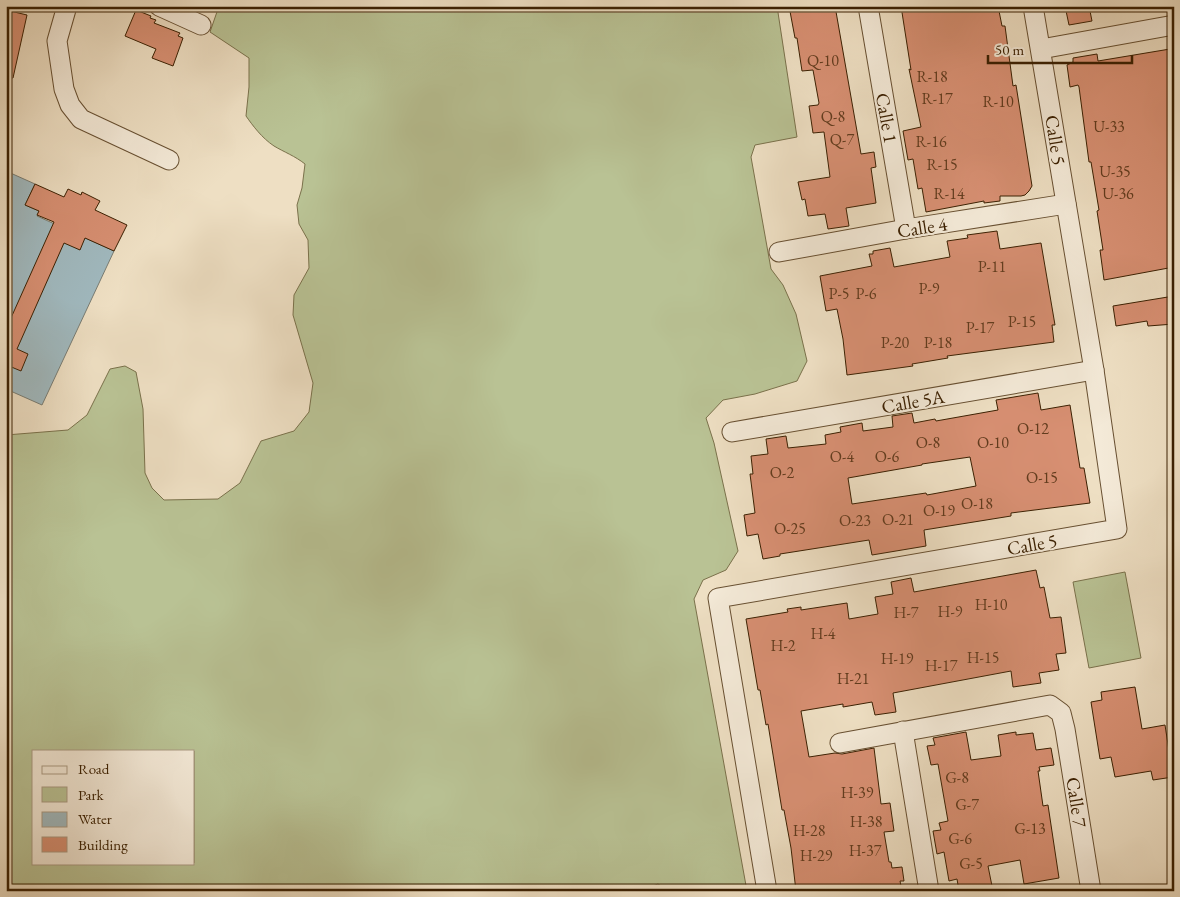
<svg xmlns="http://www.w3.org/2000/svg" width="1180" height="897" font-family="'EB Garamond',serif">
<rect width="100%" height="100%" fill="#eedfc3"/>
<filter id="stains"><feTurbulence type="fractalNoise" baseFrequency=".004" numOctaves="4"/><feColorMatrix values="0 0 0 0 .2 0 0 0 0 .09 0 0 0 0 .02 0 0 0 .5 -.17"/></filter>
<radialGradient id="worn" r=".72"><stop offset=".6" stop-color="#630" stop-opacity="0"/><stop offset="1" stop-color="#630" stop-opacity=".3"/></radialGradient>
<g fill="#b9c294" stroke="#7a714b" fill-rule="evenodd">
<path d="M219 6H777L797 137 755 145 751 157 771 269 783 285 796 314 807 361 797 381 755 394 723 400 706 418 714 443 738 551 726 570 703 580 694 599 747 891H669L658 884 640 891H6V435L68 430 87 415 110 369 125 366 136 372 143 409 145 473 152 488 164 500 218 499 240 483 261 441 294 431 309 412 313 383 293 315 294 295 309 268 308 240 299 224 297 205 302 188 305 164C295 156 284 152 274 146 262 138 253 126 246 116L249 87V58L210 32ZM34 751H194V863H34Z"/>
<path d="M1125 572 1141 658 1089 668 1073 582Z"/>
</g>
<path fill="#a0b9bf" stroke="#787c73" d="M6 171 35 184 25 205 39 211 37 216 114 251 42 405 6 389Z"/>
<g fill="#d78f72" stroke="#3b2002" fill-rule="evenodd">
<path d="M789 6H835L861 154 874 152 876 167 871 168 876 203 846 208 849 226 828 229 825 214 808 216 805 199 802 200 798 182 830 177 824 132 813 133 809 106 818 105 819 103 813 70 802 71 797 38H795Z"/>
<path d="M901 6H998L1002 26H1005L1013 86 1016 85 1032 186 1029 191 1025 195 1021 196H1000V201L984 203V201L926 212 922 188 918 189 913 159 908 160 903 131 921 127 909 69 911 70Z"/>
<path d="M1065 6H1089L1092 21 1069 25Z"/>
<path d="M6 10 27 15 13 78H6Z"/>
<path d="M136 10 151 16 150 18 156 20 154 23 180 33 178 36 183 38 173 66 152 58 156 49 125 36Z"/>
<path d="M1170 49 1174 73V267L1104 280 1100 250H1103L1097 211 1099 210 1091 162H1089L1079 87 1078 85 1070 87 1067 65 1073 62V58L1097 54 1098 61Z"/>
<path d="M35 184 64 197 68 189 81 195 82 192 100 201 95 210 127 225 114 251 85 238 80 250 64 243 17 349 28 354 21 371 9 366 6 373V329L54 222 37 215 39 211 25 205Z"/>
<path d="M997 231 1000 249 1041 243 1055 325H1052L1054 342 947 356 948 358 912 364 913 366 847 375 843 339 837 309 826 311 820 276 872 266 869 254H873V251L890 248 894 267 950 257 947 241 968 238 967 235Z"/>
<path d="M1174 296V324L1148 326 1147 321 1116 326 1113 306Z"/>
<path d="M1038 393 1041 410 1070 405 1080 468H1084L1090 503 1011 513V516L924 530 926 546 872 555 869 540 780 554V556L763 559 758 534 747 536 744 515 755 513 750 474H753L751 456 768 454 766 439 786 436 788 448 826 444 825 435 841 432 840 427 862 423 863 431 893 427 892 416 912 413 914 423 935 419 936 421 998 410 996 400ZM970 457 976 486 927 495 926 493 852 504 848 478 922 465V464Z"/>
<path d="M1036 570 1040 588 1044 587 1050 618 1061 617 1066 653 1056 654 1059 670 1039 673 1041 683 1013 687 1011 671 893 693 896 712 875 715 872 702 843 707V704L801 711 809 757 835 753 842 754 874 748 881 804 890 803 894 831 884 832 889 862H891L892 868 902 867 904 881H900L902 891H796L791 848 784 810H782L768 724 766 725 760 690H758L746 619 788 612 787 609 801 607V610L847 603 849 619 878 614 875 597 893 594 891 582 911 578 914 592Z"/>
<path d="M1135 687 1142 729 1165 725 1173 777 1153 780 1151 771 1115 777 1111 757 1100 759 1091 702 1102 700 1101 692Z"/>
<path d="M966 732 971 760 1001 756 998 735 1016 732V735L1033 733 1036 750 1051 748 1054 765 1039 767 1040 771H1038L1043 806 1048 805 1059 878 1024 884 1020 860 988 866 993 891H959L957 879 949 881 944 852 937 854 933 831 941 830 939 823 948 821 938 764 931 765 927 746 935 745 933 738Z"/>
</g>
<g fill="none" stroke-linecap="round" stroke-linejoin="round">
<defs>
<g id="minor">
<path d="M67 6 57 41 64 89 70 105 81 119 169 160"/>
<path d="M159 6 201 25"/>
<path d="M868 6 906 229"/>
<path d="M1041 49 1174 25"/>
<path d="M779 252 906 229 1066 204"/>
<path d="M732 432 1094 370"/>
<path d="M903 731 929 891"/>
<path d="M840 743 1050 705 1061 713 1065 729 1091 891"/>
<path d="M767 891 718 598 1117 529 1094 370 1033 6"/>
</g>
</defs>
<use href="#minor" stroke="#685032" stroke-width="21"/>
<use href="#minor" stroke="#f4ead8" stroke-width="19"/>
</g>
<g text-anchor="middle" stroke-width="4" stroke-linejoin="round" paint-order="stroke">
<g font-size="16" fill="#623c1e">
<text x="823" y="66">Q-10</text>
<text x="932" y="82">R-18</text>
<text x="937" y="104">R-17</text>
<text x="998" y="107">R-10</text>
<text x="833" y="122">Q-8</text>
<text x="1109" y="132">U-33</text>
<text x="842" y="145">Q-7</text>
<text x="931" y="147">R-16</text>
<text x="942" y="170">R-15</text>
<text x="1115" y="177">U-35</text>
<text x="949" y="199">R-14</text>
<text x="1118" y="199">U-36</text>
<text x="992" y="272">P-11</text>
<text x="929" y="294">P-9</text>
<text x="839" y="299">P-5</text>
<text x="866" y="299">P-6</text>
<text x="1022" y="327">P-15</text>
<text x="980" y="333">P-17</text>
<text x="895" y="348">P-20</text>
<text x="938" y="348">P-18</text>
<text x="1033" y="434">O-12</text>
<text x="928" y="448">O-8</text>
<text x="993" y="448">O-10</text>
<text x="842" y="462">O-4</text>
<text x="887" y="462">O-6</text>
<text x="782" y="478">O-2</text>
<text x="1042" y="483">O-15</text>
<text x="977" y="509">O-18</text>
<text x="939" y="516">O-19</text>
<text x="898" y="525">O-21</text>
<text x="855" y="526">O-23</text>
<text x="790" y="534">O-25</text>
<text x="991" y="610">H-10</text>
<text x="950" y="617">H-9</text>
<text x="906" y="618">H-7</text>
<text x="823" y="639">H-4</text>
<text x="783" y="651">H-2</text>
<text x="983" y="663">H-15</text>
<text x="897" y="664">H-19</text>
<text x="941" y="671">H-17</text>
<text x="853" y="684">H-21</text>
<text x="957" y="783">G-8</text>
<text x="857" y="798">H-39</text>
<text x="967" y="810">G-7</text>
<text x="866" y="827">H-38</text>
<text x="1030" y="834">G-13</text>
<text x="809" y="836">H-28</text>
<text x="960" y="844">G-6</text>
<text x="865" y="856">H-37</text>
<text x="816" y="861">H-29</text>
<text x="971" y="869">G-5</text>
</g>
<g font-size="19" fill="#3b2002" stroke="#f4ead8">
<text transform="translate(887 118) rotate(80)" y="7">Calle 1</text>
<text transform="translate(1056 140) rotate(81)" y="7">Calle 5</text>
<text transform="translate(922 227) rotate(-9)" y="7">Calle 4</text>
<text transform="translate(913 401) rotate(-10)" y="7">Calle 5A</text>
<text transform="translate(1032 544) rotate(-10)" y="7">Calle 5</text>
<text transform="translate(1077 802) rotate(81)" y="7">Calle 7</text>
</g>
</g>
<rect width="1180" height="897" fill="none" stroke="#eedfc3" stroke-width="25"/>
<rect x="8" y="8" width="1165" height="882" fill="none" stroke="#3b2002" stroke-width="2.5"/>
<rect x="12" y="12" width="1155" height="872" fill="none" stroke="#3b2002"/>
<rect x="32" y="750" width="162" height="115" fill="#f4ead8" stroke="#aa9982"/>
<rect x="42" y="766" width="25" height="8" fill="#f4ead8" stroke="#aa9982"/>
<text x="78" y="774" font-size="15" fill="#3b2002">Road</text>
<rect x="42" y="787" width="25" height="15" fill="#b9c294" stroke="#aa9982"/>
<text x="78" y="800" font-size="15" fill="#3b2002">Park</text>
<rect x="42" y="812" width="25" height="15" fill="#a0b9bf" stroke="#aa9982"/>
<text x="78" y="824" font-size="15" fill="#3b2002">Water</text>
<rect x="42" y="837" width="25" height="15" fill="#d78f72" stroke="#aa9982"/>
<text x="78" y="850" font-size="15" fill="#3b2002">Building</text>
<path d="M988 55v8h144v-8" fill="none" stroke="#3b2002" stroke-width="2.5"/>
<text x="995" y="55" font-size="15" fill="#3b2002" stroke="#f4ead8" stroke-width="4" paint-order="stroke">50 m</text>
<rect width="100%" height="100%" filter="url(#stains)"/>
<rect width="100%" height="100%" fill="url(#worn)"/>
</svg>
